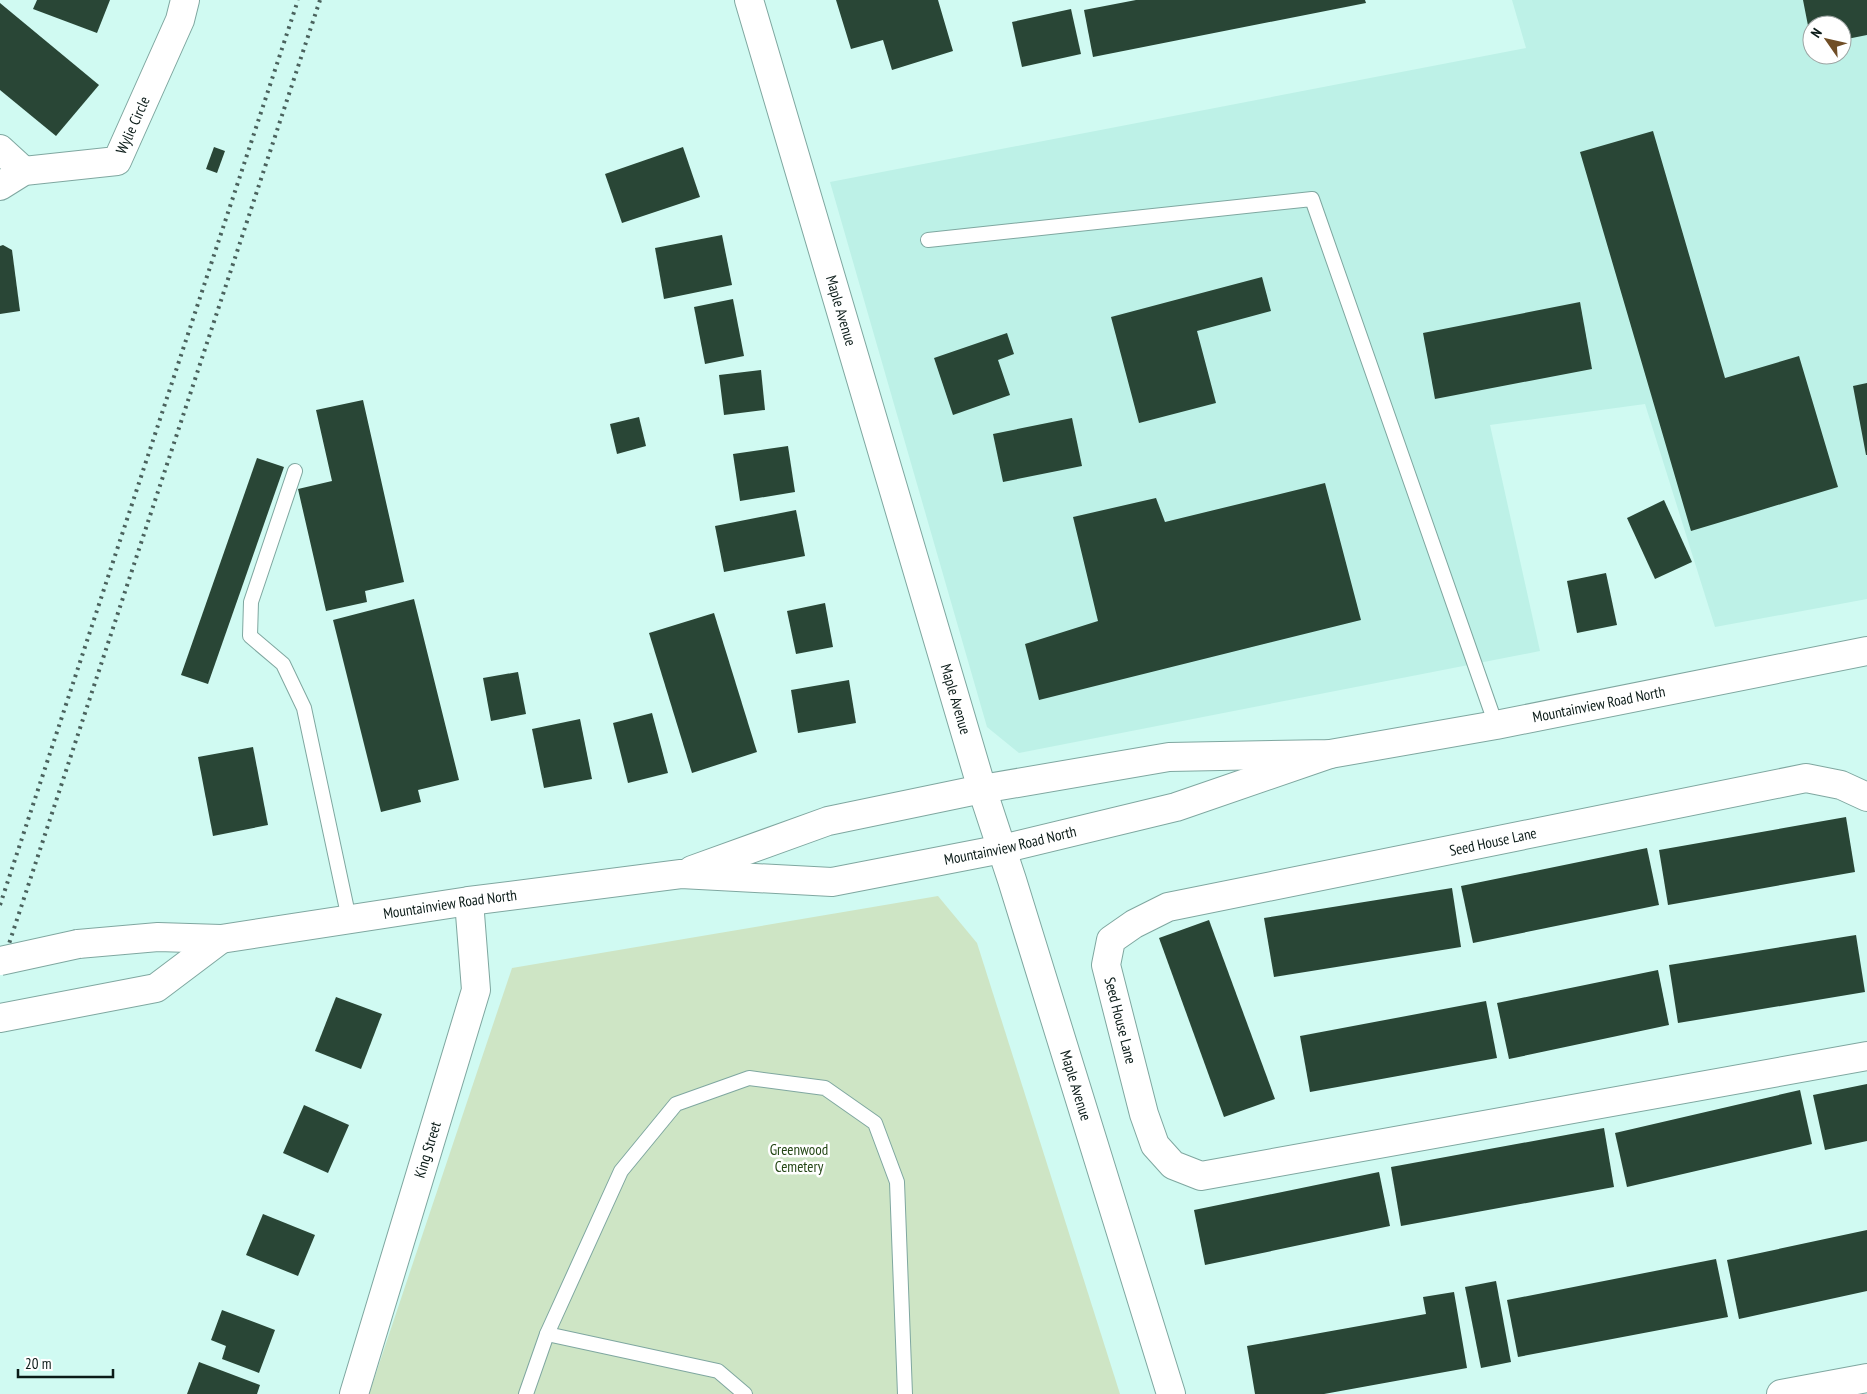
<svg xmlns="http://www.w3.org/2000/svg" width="1867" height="1394" font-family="'PT Sans Narrow',sans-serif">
<rect width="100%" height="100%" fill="#d0faf2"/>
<path fill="#bdf1e7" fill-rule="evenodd" d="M1512 0H1867V599L1715 627 1645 404 1490 425 1540 651 1019 753 987 727 830 182 1526 48ZM1812 25H1842V55H1812Z"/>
<path fill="#cee5c5" d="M938 896 977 943 1120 1394H369L512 968Z"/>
<g fill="#294636">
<path d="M37 0H110L97 33 33 9Z"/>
<path d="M836 0H938L953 51 892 70 883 40 851 49Z"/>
<path d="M1136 0H1365L1366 3 1093 57 1084 10Z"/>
<path d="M1803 0H1867V35L1842 40V25H1812L1811 41Z"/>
<path d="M0 3 99 85 56 136 0 90Z"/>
<path d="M1071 9 1081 54 1022 67 1012 22Z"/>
<path d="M1653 131 1725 378 1799 356 1838 487 1691 531 1580 152Z"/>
<path d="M214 147 225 151 217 173 206 169Z"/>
<path d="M683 147 700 197 622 223 605 174Z"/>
<path d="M722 235 732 285 664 299 655 248Z"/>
<path d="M3 245 12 250 20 311 0 314V246Z"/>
<path d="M1262 277 1271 311 1197 331 1216 403 1139 423 1111 317Z"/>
<path d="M733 299 744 356 705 364 694 307Z"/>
<path d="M1580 302 1592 369 1435 399 1423 333Z"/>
<path d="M1007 333 1014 354 998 360 1010 395 953 415 934 358Z"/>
<path d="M761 370 765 410 724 415 719 375Z"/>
<path d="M1867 383V455H1866L1853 386Z"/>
<path d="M363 400 404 582 365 591 367 602 326 611 298 489 332 481 316 410Z"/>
<path d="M639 417 646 446 617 454 610 424Z"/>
<path d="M1072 418 1082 466 1003 482 993 434Z"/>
<path d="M788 446 795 492 740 501 733 454Z"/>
<path d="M257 458 284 467 208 684 181 675Z"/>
<path d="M1325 483 1361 620 1039 700 1025 644 1098 621 1073 517 1156 498 1165 522Z"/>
<path d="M1664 500 1692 562 1655 579 1627 518Z"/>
<path d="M796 510 805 556 724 572 715 526Z"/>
<path d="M1606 573 1617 625 1577 633 1567 581Z"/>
<path d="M414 599 459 780 418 790 421 802 381 812 333 620Z"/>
<path d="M825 603 833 647 796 654 787 611Z"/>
<path d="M714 613 757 752 692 773 649 633Z"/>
<path d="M518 672 526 714 491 721 483 678Z"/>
<path d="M849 680 856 723 798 733 791 690Z"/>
<path d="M652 713 668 773 628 783 613 723Z"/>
<path d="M580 719 592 779 544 788 532 729Z"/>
<path d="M253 747 268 825 213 836 198 757Z"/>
<path d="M1846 817 1855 872 1668 905 1659 850Z"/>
<path d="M1647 848 1659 905 1473 943 1461 886Z"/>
<path d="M1452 888 1461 947 1274 977 1264 918Z"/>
<path d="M1209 920 1275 1099 1224 1117 1159 938Z"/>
<path d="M1856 935 1865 992 1678 1023 1669 965Z"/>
<path d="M1658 970 1669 1025 1509 1059 1497 1003Z"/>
<path d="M336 997 382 1014 361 1069 315 1051Z"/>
<path d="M1486 1001 1497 1058 1310 1092 1300 1036Z"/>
<path d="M1867 1084V1141L1825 1150 1813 1095Z"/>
<path d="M1800 1090 1812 1144 1627 1187 1615 1133Z"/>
<path d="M304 1105 349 1125 328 1173 283 1153Z"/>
<path d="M1604 1128 1614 1187 1401 1226 1391 1167Z"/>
<path d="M1379 1172 1390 1226 1205 1265 1194 1210Z"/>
<path d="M263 1214 315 1235 298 1276 246 1255Z"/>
<path d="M1867 1230V1291L1739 1319 1727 1260Z"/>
<path d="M1716 1259 1728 1317 1518 1357 1507 1300Z"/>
<path d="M1496 1281 1511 1362 1481 1368 1465 1287Z"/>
<path d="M1454 1292 1467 1368 1324 1394H1255L1247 1346 1426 1314 1423 1297Z"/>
<path d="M222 1310 275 1330 259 1373 222 1359 226 1346 211 1340Z"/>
<path d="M199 1362 260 1385 257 1394H187Z"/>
</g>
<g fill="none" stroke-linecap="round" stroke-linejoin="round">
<defs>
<g id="service">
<path d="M928 240 1312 199 1496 725"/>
<path d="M295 471 251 602 250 636 283 664 304 708 349 919"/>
<path d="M547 1334 718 1371 745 1394"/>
<path d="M526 1394 547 1334 621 1171 676 1104 749 1078 825 1088 875 1123 897 1182 905 1394"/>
</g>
<g id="minor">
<path id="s1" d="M749 0 982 789"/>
<path d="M0 149 24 171"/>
<path id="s2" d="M0 186 24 171 117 161 180 20 185 0"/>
<path id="s3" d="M1867 797 1841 785 1806 778 1168 907 1134 924 1111 940 1106 965 1144 1114 1155 1145 1173 1165 1201 1176 1867 1056"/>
<path id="s4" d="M354 1394 476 990 469 901"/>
<path d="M1781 1394 1867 1378"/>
</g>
<g id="secondary">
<path id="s5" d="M982 789 1012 880 1171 1394"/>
<path id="s6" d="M692 870 828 821 982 789 1169 757 1330 754 1496 725 1867 651"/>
<path id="s7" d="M78 944 158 937 221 939 469 901 681 874 832 882 1002 849 1176 807 1330 754"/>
<path d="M0 1018 156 988 221 939"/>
</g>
</defs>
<use href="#service" stroke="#7fa7a0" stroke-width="16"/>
<use href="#minor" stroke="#7fa7a0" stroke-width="30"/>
<use href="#secondary" stroke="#7fa7a0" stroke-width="30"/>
<use href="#service" stroke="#fff" stroke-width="14"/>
<use href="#minor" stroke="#fff" stroke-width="28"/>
<use href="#secondary" stroke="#fff" stroke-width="28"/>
<g stroke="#4a625d" stroke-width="4" stroke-dasharray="2.5 5" stroke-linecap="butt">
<path d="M0 905 298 0"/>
<path d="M0 971 320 0"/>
</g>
<defs>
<path id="secondary-bridge" d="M0 961 78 944"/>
</defs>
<use href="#secondary-bridge" stroke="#7fa7a0" stroke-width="30" stroke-linecap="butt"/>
<use href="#secondary-bridge" stroke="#fff" stroke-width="28"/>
</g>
<g text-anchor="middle" stroke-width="5" stroke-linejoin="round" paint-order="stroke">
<g font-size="15" fill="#0b1b18" stroke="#fff">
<text dy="5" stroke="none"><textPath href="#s2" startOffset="161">Wylie Circle</textPath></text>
<text dy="5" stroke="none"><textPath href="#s1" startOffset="324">Maple Avenue</textPath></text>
<text dy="5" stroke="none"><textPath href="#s1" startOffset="729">Maple Avenue</textPath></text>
<text dy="5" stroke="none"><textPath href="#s6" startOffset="926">Mountainview Road North</textPath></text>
<text transform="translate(1493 842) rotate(-12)" y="5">Seed House Lane</text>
<text dy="5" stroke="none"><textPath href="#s7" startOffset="941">Mountainview Road North</textPath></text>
<text dy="5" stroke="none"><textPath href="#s7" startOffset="375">Mountainview Road North</textPath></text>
<text dy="5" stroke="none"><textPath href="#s3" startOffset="864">Seed House Lane</textPath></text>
<text dy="5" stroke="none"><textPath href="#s5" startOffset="311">Maple Avenue</textPath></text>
<text dy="5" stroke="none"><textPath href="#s4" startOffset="255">King Street</textPath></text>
</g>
<g font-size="15" fill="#254716" stroke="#fff">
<text x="799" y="1155">Greenwood<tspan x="799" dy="17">Cemetery</tspan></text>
</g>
</g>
<g transform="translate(1827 40) rotate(304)"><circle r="24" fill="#ffffff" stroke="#9da4a3"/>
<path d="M0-4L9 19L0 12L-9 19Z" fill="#704e26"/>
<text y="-8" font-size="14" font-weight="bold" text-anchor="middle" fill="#0b1b18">N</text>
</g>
<path d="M18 1369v8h95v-8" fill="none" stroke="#0b1b18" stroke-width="2.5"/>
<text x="25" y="1369" font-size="15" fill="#0b1b18" stroke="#ffffff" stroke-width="4" paint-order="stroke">20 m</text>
</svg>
